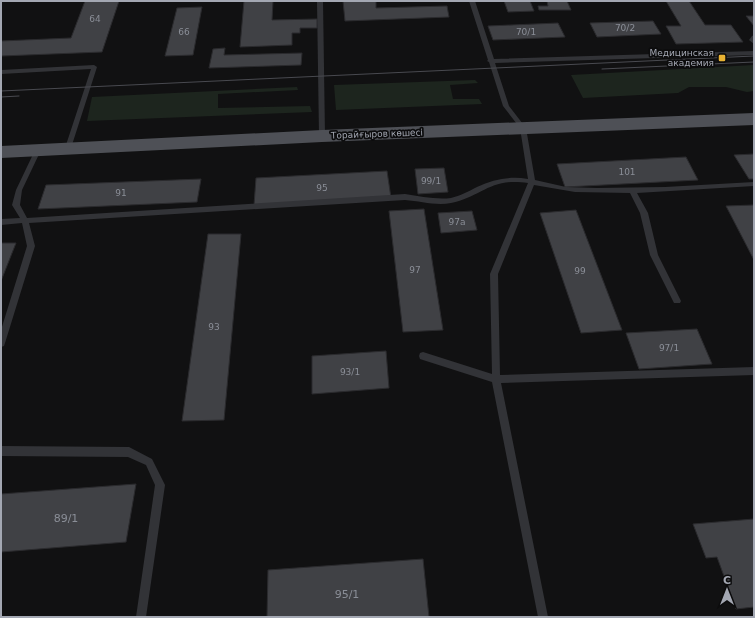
<svg xmlns="http://www.w3.org/2000/svg" width="755" height="618" font-family="'DejaVu Sans',sans-serif">
<rect width="100%" height="100%" fill="#111112"/>
<g fill="#1d251e">
<path d="M754 65V91L747 92 726 87H689L678 93 583 98 571 75Z"/>
<path d="M475 80 478 83 450 85 453 99H479L482 104 336 110 334 85Z"/>
<path d="M297 87 298 90 218 94V108L310 106 312 112 87 121 92 97Z"/>
</g>
<g fill="#404145" stroke="#2b2b2e">
<path d="M85 1H119L102 52 1 56V41L71 38Z"/>
<path d="M244 1H273L272 20 317 19V28H300V33H292V45L240 47Z"/>
<path d="M343 1H376V8L447 6 449 17 345 21Z"/>
<path d="M504 1H530L534 11 508 12Z"/>
<path d="M547 1H567L571 10H539L538 6H548Z"/>
<path d="M666 1H689L705 25H731L743 42 676 44 666 26H681Z"/>
<path d="M202 7 193 55 165 56 177 8Z"/>
<path d="M746 16H754V26Z"/>
<path d="M653 21 661 34 597 37 590 23Z"/>
<path d="M558 23 565 37 493 40 488 26Z"/>
<path d="M225 48 224 55 302 53 301 65 209 68 213 49Z"/>
<path d="M754 154V179H749L734 155Z"/>
<path d="M686 157 698 180 565 187 557 164Z"/>
<path d="M444 168 448 192 418 194 415 169Z"/>
<path d="M387 171 391 198 254 205 256 178Z"/>
<path d="M201 179 197 202 38 209 46 185Z"/>
<path d="M754 205V260L726 206Z"/>
<path d="M424 209 443 330 403 332 389 211Z"/>
<path d="M576 210 622 330 581 333 540 213Z"/>
<path d="M472 211 477 230 441 233 438 213Z"/>
<path d="M208 234H241L224 420 182 421Z"/>
<path d="M1 243H16L1 281Z"/>
<path d="M697 329 712 364 639 369 626 333Z"/>
<path d="M386 351 389 388 312 394V356Z"/>
<path d="M136 484 126 542 1 552V494Z"/>
<path d="M754 519V607L736 609 717 557 706 558 693 524Z"/>
<path d="M423 559 429 617H267L268 570Z"/>
</g>
<g fill="none" stroke-linecap="round" stroke-linejoin="round">
<g fill="#323337" fill-rule="evenodd">
<path d="M317 1H323L325 136 322 138 319 136Z"/>
<path d="M469 1H475L494 59 754 51V55L495 63 509 106 526 128 535 180 566 187 597 188 665 187 754 182V186L637 193 648 213 658 255 681 301 680 303H674L650 255 640 213 630 193 575 192 534 185 498 274 500 375 754 367V375L501 383 548 617H538L492 382 423 360 420 359 419 356 420 353 423 352 492 374 490 274 528 183C490 177 482 197 451 203 436 206 420 201 405 200L29 223 35 246 5 343 4 346 1 347V330L27 246 22 223 1 225V219L20 218 12 205 16 190 36 148H38L41 150 22 190 20 205 27 218 405 194C420 196 436 200 451 198 460 196 469 191 477 187 494 179 510 176 528 179L520 128 503 106 489 62 487 61 488 60Z"/>
<path d="M754 35V44L749 40 752 36Z"/>
<path d="M94 65 97 67 71 148 68 150 65 148 91 69 1 74V70Z"/>
<path d="M1 446 129 447 152 459 165 485 146 617H136L155 485 146 465 128 457 1 456Z"/>
</g>
<path fill="#4e5056" fill-rule="evenodd" d="M754 113V125L322 142 1 158V146L322 130Z"/>
<g stroke="#494a50" stroke-width="1">
<path d="M602 69 754 62"/>
<path d="M1 91 754 56"/>
<path d="M1 97 19 96"/>
</g>
</g>
<rect fill="#e8b233" stroke="#0c0c0d" stroke-width="1.5" x="718" y="54" width="8" height="8" rx="2"/>
<g text-anchor="middle" stroke-width="3.5" stroke-linejoin="round" paint-order="stroke">
<g font-size="9" fill="#8a8e97">
<text x="95" y="22">64</text>
<text x="625" y="31">70/2</text>
<text x="184" y="35">66</text>
<text x="526" y="35">70/1</text>
<text x="627" y="175">101</text>
<text x="431" y="184">99/1</text>
<text x="322" y="191">95</text>
<text x="121" y="196">91</text>
<text x="457" y="225">97а</text>
<text x="415" y="273">97</text>
<text x="580" y="274">99</text>
<text x="214" y="330">93</text>
<text x="669" y="351">97/1</text>
<text x="350" y="375">93/1</text>
</g>
<g font-size="9" fill="#a3a7b2" stroke="#0c0c0d" text-anchor="end">
<text x="714" y="56">Медицинская<tspan x="714" dy="10">академия</tspan></text>
</g>
<g font-size="9" fill="#a3a7b2" stroke="#0c0c0d">
<text transform="translate(377 134) rotate(-2)" y="3">Торайғыров көшесі</text>
</g>
<g font-size="11" fill="#8a8e97">
<text x="66" y="522">89/1</text>
<text x="347" y="598">95/1</text>
</g>
</g>
<rect width="755" height="618" fill="none" stroke="#a3a7b2" stroke-width="4"/>
<g transform="translate(727 590)" stroke="#0c0c0d" stroke-width="3" paint-order="stroke">
<path d="M0-3L7 15L0 10L-7 15Z" fill="#a3a7b2"/>
<text y="-6" font-size="11" font-weight="bold" text-anchor="middle" fill="#a3a7b2">С</text>
</g>
</svg>
